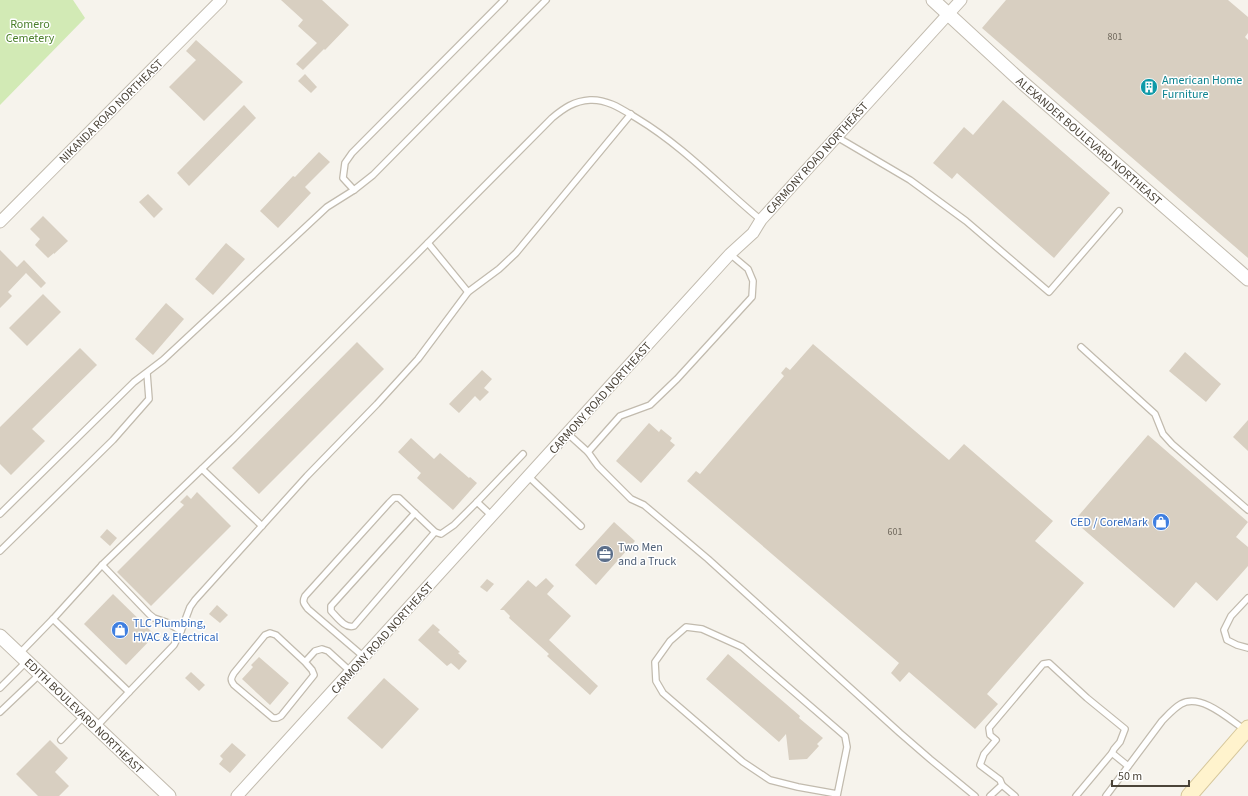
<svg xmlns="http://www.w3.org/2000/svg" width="1248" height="796" font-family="'Source Sans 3',sans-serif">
<rect width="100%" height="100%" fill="#f6f3ec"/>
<path fill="#d2eab5" d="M0 0H73L85 18 0 105Z"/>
<g fill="#d8cfc1">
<path d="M281 0H322L349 25 325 50 324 49 303 70 296 64 317 43 298 26 303 20Z"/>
<path d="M1006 0H1228L1248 17V33L1245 37 1248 40V258L982 28Z"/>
<path d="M196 40 243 82 204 121 169 87 196 60 186 51Z"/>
<path d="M305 74 317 87 311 93 298 81Z"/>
<path d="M1003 100 1110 193 1054 258 957 173 952 179 933 163 964 127 973 135Z"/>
<path d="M244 105 256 118 189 186 177 173Z"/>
<path d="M319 152 330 162 305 187 311 193 278 228 260 211 293 176 295 177Z"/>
<path d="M148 194 163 209 154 218 139 202Z"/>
<path d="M43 216 68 241 54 254V253L48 258 35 245 40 239 30 229Z"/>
<path d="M226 243 245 259 213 295 195 279Z"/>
<path d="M0 250 17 267 24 260 46 283 41 288 26 273 8 292 12 296 0 308Z"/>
<path d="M43 294 61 312 27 346 9 328Z"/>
<path d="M166 303 184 319 153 355 135 339Z"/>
<path d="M357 342 384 369 259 494 232 468Z"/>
<path d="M813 344 949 460 964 444 1053 521 1035 541 1084 583 987 694 998 704 975 729 909 672 900 682 891 673 899 663 687 481 696 471 700 474 784 376 781 373 786 367 790 370Z"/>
<path d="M80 348 97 365 32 429 45 441 11 475 0 464V427Z"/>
<path d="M1185 352 1221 384 1206 402 1169 371Z"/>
<path d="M482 370 492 379 484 388 489 392 480 401 475 396 459 413 449 404Z"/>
<path d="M1248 420V451L1233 437Z"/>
<path d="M649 423 659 432 661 429 672 438 670 441 675 445 641 483 616 461Z"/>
<path d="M1148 435 1248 522 1236 537 1248 547V566L1217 601 1196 582 1174 608 1074 521Z"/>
<path d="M411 438 434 459 440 453 469 478 470 477 477 483 453 510 417 478 421 473 398 452Z"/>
<path d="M197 492 231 526 151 606 117 572 184 505 180 502 187 495 191 499Z"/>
<path d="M614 522 635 541 596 585 575 565Z"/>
<path d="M107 529 117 538 110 546 100 537Z"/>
<path d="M546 578 554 586 547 594 571 616 549 640 598 686 590 695 547 656 549 654 509 618 510 616 504 610H500L528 580 536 587Z"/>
<path d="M487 579 494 584 487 592 480 587Z"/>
<path d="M113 594 155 635 126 665 84 624Z"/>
<path d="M217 605 228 615 220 623 209 614Z"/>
<path d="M433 624 440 630 438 632 460 652 458 653 467 661 459 670 451 663 447 666 418 640Z"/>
<path d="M728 654 800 716 799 718 823 738 817 744 819 746 807 759 789 760 786 734 779 742 706 679Z"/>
<path d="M259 657 289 683 270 705 242 679 253 667 251 665Z"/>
<path d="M191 672 205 685 199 691 185 678Z"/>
<path d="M384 678 419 709 382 749 347 718Z"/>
<path d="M50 740 68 758 55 772 69 786 59 796H38L16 774Z"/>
<path d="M232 743 246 755 230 773 219 764 223 759 220 756Z"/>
</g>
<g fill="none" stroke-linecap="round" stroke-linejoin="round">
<defs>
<g id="service">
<path d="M837 137 910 180 966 221 1049 292 1119 211"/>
<path d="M354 190 343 178 345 163 352 153 504 0"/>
<path d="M428 243 468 292"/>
<path d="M1081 347 1155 414 1163 434 1172 444 1248 510"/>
<path d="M567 433 588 452 598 466 631 499 644 505 708 559 900 733 930 759 975 796"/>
<path d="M588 452 620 416 650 405 677 379 752 297 753 281 748 269 730 254"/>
<path d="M202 469 262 526"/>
<path d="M528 476 581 526"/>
<path d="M477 502 523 454"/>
<path d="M415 513 331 606V611C337 617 345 629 354 626L435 532"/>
<path d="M0 514 134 382 163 360 327 207 354 190 373 175 546 0"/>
<path d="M0 551 113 440 149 399 147 373"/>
<path d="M102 565 149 614 154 618 166 622 181 631"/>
<path d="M1248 598 1231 616 1224 630 1227 640 1237 645 1248 648"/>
<path d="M53 619 102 565 234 438 552 118C564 108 574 101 590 100 608 99 623 110 638 119 684 147 720 186 761 220"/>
<path d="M19 654 53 619 129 692 96 727"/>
<path d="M364 657 308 609C304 604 302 602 305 596L389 503 394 498H399L435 532 441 534 454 525 477 502 492 516"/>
<path d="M305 662 312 670 314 675 281 716 277 718H273L234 685C230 680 231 678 234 673L265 635 270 633 276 635 305 662 315 651 322 649 328 651 351 672"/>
<path d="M0 688 27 661"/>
<path d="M129 692 174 645 181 631 190 607 195 600 307 476 377 404 418 359 468 292 499 269 516 253 631 114"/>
<path d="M0 712 40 674"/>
<path d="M61 740 84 716"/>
<path d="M1002 785 1015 796"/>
<path d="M837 796 847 747 845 736 742 647 702 629 686 627 670 641 655 662 656 681 663 693 743 762 770 780 798 787 837 794"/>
<path d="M990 796 1002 785 1000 780 980 765 984 754 996 740 990 735 989 728 1043 664 1049 663 1087 698 1125 729 1120 742 1114 749 1112 753 1128 766"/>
<path d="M1076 796 1112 753"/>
<path d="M1106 796 1162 721C1168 715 1174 708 1181 704 1201 693 1229 719 1245 730"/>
</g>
<g id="minor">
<path d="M0 222 221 0"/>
<path d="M237 796 730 254 753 233 761 220 961 0"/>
</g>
<g id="tertiary">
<path d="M933 0 1023 83 1248 279"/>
<path d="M0 636 169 796"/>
</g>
<path id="secondary" d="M1189 796 1248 728"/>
</defs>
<use href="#service" stroke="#c2bbae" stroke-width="8"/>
<use href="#minor" stroke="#c2bbae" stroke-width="13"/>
<use href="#tertiary" stroke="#c2bbae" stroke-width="15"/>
<use href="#secondary" stroke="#d6c79b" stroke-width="17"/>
<use href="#service" stroke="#fff" stroke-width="5.5"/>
<use href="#minor" stroke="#fff" stroke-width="11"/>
<use href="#tertiary" stroke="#fff" stroke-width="13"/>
<use href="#secondary" stroke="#fff3cd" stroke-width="15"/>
</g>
<defs>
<symbol id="building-disc" viewBox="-11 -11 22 22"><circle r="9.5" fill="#0f9aa8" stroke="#fff"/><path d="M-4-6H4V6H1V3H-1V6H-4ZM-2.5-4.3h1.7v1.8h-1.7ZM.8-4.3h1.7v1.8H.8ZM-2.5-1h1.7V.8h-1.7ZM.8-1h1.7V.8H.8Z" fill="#fff"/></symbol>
<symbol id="shop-disc" viewBox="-11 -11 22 22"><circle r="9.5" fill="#3f7fe0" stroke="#fff"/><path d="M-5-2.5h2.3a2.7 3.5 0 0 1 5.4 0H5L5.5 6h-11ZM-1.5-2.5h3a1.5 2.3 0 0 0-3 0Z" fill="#fff"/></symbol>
<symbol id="office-disc" viewBox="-11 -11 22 22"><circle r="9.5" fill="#5c6f8a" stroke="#fff"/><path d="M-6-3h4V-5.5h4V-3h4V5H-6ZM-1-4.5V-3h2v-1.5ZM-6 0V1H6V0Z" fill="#fff"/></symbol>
</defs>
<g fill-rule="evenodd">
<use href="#building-disc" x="1139" y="77" width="20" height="20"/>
<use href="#shop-disc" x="1151" y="512" width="20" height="20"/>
<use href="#office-disc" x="595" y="544" width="20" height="20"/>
<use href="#shop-disc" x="110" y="620" width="20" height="20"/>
</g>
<g text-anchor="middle" stroke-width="3" stroke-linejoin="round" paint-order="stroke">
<g font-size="10" fill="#6e675b">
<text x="1115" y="40">801</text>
<text x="895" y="535">601</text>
</g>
<g font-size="12" fill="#4a7f2a" stroke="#fff">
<text x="30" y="28">Romero<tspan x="30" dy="14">Cemetery</tspan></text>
</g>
<g font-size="12" fill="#0d838f" stroke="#fff" text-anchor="start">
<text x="1162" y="84">American Home<tspan x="1162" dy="14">Furniture</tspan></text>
</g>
<g font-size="12" fill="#4b4439" stroke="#fff">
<text transform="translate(111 111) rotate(-45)" y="4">NIKANDA ROAD NORTHEAST</text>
<text transform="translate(1089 141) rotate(41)" y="4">ALEXANDER BOULEVARD NORTHEAST</text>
<text transform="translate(817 158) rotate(-48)" y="4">CARMONY ROAD NORTHEAST</text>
<text transform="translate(600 398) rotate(-48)" y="4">CARMONY ROAD NORTHEAST</text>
<text transform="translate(382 638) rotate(-48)" y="4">CARMONY ROAD NORTHEAST</text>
<text transform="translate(84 716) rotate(44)" y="4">EDITH BOULEVARD NORTHEAST</text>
</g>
<g font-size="12" fill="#366cbe" stroke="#fff" text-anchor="end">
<text x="1148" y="526">CED / CoreMark</text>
<text x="133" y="627" text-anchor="start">TLC Plumbing,<tspan x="133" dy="14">HVAC &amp; Electrical</tspan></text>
</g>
<g font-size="12" fill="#4e5e75" stroke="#fff" text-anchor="start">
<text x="618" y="551">Two Men<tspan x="618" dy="14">and a Truck</tspan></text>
</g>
</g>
<path d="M1112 780v6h77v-6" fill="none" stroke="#4b4439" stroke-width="2"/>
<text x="1118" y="780" font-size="12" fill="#4b4439" stroke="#ffffff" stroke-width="3" paint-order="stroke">50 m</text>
</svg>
